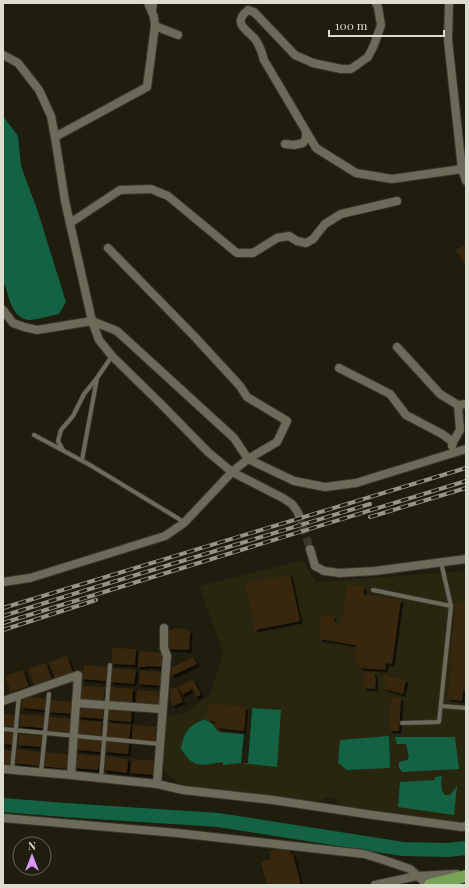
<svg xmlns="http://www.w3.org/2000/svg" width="469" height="888" font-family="'Playfair Display',serif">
<defs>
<filter id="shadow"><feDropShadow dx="2.5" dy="2.5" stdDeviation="0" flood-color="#0009"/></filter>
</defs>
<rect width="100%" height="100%" fill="#1f1d0d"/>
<path fill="#29260f" d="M303 560 316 582 466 571V822H458L340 805 335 799 327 797 317 803 184 787 163 770 166 717 187 712 210 694 223 652 199 586Z"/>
<g fill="#146244">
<path d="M3 116 18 136 21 166 38 212 66 302 59 314C53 315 32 321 28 320 12 317 9 298 5 285L3 283Z"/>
<path d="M252 708 281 710 277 767 241 763 223 765V762C201 765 195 770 181 749 184 731 189 725 206 719L207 721C215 723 213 727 219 732L250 735Z"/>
<path d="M389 736 390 768 347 770 338 763 340 740Z"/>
<path d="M395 737H455L459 769 402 772 399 768V762L407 760 409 757 406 744H397Z"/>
<path d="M442 776C441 783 440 790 445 795H450L457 786 454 815 398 807 400 782 435 780V777Z"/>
</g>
<path fill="#1f1d0d" d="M250 708H252L248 763H241L244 733H248Z"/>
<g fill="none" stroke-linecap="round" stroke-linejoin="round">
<path stroke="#146244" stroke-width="14" d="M3 805 65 810 218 820 403 849 448 850 466 848"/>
</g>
<g fill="#392811" filter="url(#shadow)">
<path d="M466 245V266L456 250Z"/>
<path d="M290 574 300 621 255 630 245 584Z"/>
<path d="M347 585 364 587V595L401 600 392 664 386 663 385 670 360 668 357 663 358 659H355L356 645 319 639 321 615 333 616 335 622 342 624Z"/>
<path d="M456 601 466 602V691L463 690 462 701 448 699 452 660H450Z"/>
<path d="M173 628 186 629 185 631H190L189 650 167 649 168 630H173Z"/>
<path d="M112 648 136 649 135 665 112 664Z"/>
<path d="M139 651 164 653 163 667 146 666V667H138Z"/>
<path d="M67 656 73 672 55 678 49 662Z"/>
<path d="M193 657 197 664 172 676 169 669Z"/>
<path d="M46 663 52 679 34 685 28 669Z"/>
<path d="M84 665 107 667 106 681 82 679Z"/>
<path d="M112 668 136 670 134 684 111 682Z"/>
<path d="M23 670 29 686 11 692 5 676Z"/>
<path d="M140 670 163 672 162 686 139 684Z"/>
<path d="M365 672 374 673 376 680 375 689 363 688Z"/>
<path d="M384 675 406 680 403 694 384 689 386 682 383 681Z"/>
<path d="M193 679 201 695 196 697 192 689 182 695 178 687Z"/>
<path d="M81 686 105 687 103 701 80 700Z"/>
<path d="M110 687 133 689 132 703 109 701Z"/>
<path d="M177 687 183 702 173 706 169 696 171 695 169 690Z"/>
<path d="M137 690 160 692 159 706 136 704Z"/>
<path d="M23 696 46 699 45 710 22 708Z"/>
<path d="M391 698H401L399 731H389Z"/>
<path d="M50 700 73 702 72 714 49 712Z"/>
<path d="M208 703 246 707 244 731 218 728 215 722 208 720 207 718Z"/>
<path d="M80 706 103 707V719L79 717Z"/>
<path d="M109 706 132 707 131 722 108 720Z"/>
<path d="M3 714 15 715 14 727 3 726Z"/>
<path d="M21 714 44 716 43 728 20 726Z"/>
<path d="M49 717 72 719 71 733 47 731Z"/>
<path d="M79 720 102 722 101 736 77 734Z"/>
<path d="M107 723 131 724 129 739 106 737Z"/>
<path d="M133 725 156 727 155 741 132 739Z"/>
<path d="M3 732 15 733 14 745 3 744Z"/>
<path d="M19 734 42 736 41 747 18 745Z"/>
<path d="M78 738 101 740 100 752 76 750Z"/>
<path d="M106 740 129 742 128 754 105 752Z"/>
<path d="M17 749 40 752 39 766 15 763Z"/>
<path d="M3 750 12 751 11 765 3 764Z"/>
<path d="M45 752 68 755 66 769 43 766Z"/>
<path d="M77 754 100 756 98 770 75 768Z"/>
<path d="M105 756 128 759 127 773 104 770Z"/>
<path d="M132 759 155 761 153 775 130 773Z"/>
<path d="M285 847 289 848 291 854H293L301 885H267L261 862 271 859 269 851Z"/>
</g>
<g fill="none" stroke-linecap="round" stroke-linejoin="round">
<path stroke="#3b3a2a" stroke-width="8" stroke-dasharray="8 4" stroke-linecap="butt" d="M299 515 310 549"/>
<defs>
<g id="lane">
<path d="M154 12 155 3"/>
<path d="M34 435 90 465 184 522"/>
<path d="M63 450 58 441 61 430 73 416 84 394 97 378 112 356"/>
<path d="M82 460 97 378"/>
<path d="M373 590 451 606"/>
<path d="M441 706 466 708"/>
<path d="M402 723 439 722 451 606 441 562"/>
<path d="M3 729 160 744"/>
<path d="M12 770 19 695"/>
<path d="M41 772 49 694"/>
<path d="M101 778 110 665"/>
</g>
<g id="street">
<path d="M376 3 378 7 381 25 374 45 368 57 351 69H341L313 63 295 55 254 12 248 10C232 23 246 29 255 39 260 46 262 52 264 60L316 148 356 173 392 179 462 169"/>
<path d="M449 3 448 40 462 169 466 181"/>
<path d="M155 26 178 35"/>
<path d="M3 55 18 63 39 90 51 116 55 137 65 201 92 321 99 340 112 356 161 404 208 452 232 472 283 498 292 504 297 511 299 515"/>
<path d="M55 137 147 87 155 26 154 17 148 3"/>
<path d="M285 144 294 145 303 143 306 138V132"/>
<path d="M70 223 120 190 151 189 168 196 237 253H253L277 238 289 236 297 241 306 243 313 239 325 224 341 214 397 201"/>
<path d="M3 310 13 323 24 327 37 330 92 321 117 331 234 438 248 459 294 481 325 487 356 483 466 449"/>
<path d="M397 347 440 394 458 405 466 404"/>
<path d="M339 368 390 394 406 415 442 434 453 442"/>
<path d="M452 446 453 442 460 430 458 405"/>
<path d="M310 549 315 566 324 571 340 573 375 571 466 559"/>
<path d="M3 582 30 578 165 536 184 523 232 472 248 459 277 442 287 421 247 397 240 386 194 336 108 248"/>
<path d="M3 701 78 675 71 775"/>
<path d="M76 703 162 709"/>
<path d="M3 769 71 775 157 784 183 790 273 800 373 815 462 827 466 826"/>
<path d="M157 784 167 656 164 648V628"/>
<path d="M3 818 177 833 364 854 384 860 410 869 428 885"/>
<path d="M375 885 417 876 457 874"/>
</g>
<path id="highway" d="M430 885 466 876"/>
</defs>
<use href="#lane" stroke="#37362e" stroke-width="5.5"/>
<use href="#street" stroke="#37362e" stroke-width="10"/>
<use href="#highway" stroke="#37362e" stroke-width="14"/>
<use href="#lane" stroke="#6c6a58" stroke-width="4"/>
<use href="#street" stroke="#6c6a58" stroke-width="8"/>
<use href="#highway" stroke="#78a455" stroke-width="12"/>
<defs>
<g id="rail">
<path d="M370 517 466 488"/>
<path d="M3 608 466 468"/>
<path d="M3 616 83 591 370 504"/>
<path d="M3 623 466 481"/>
<path d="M3 630 96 600"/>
</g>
</defs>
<use href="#rail" stroke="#969588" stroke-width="4"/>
<use href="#rail" stroke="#1f1d0d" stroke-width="2.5" stroke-dasharray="8" stroke-linecap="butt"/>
</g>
<rect width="469" height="888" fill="none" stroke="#dcdcd1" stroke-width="8"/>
<g transform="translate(32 856)"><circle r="19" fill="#1f1d0d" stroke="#6b695b"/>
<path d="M0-3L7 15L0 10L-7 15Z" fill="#db99f5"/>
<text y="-6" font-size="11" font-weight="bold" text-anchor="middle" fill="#dcdcd1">N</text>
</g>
<path d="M329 30v6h115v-6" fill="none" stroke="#dcdcd1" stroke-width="2"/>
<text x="335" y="30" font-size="12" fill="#dcdcd1" stroke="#1f1d0d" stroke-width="3" paint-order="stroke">100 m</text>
</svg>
